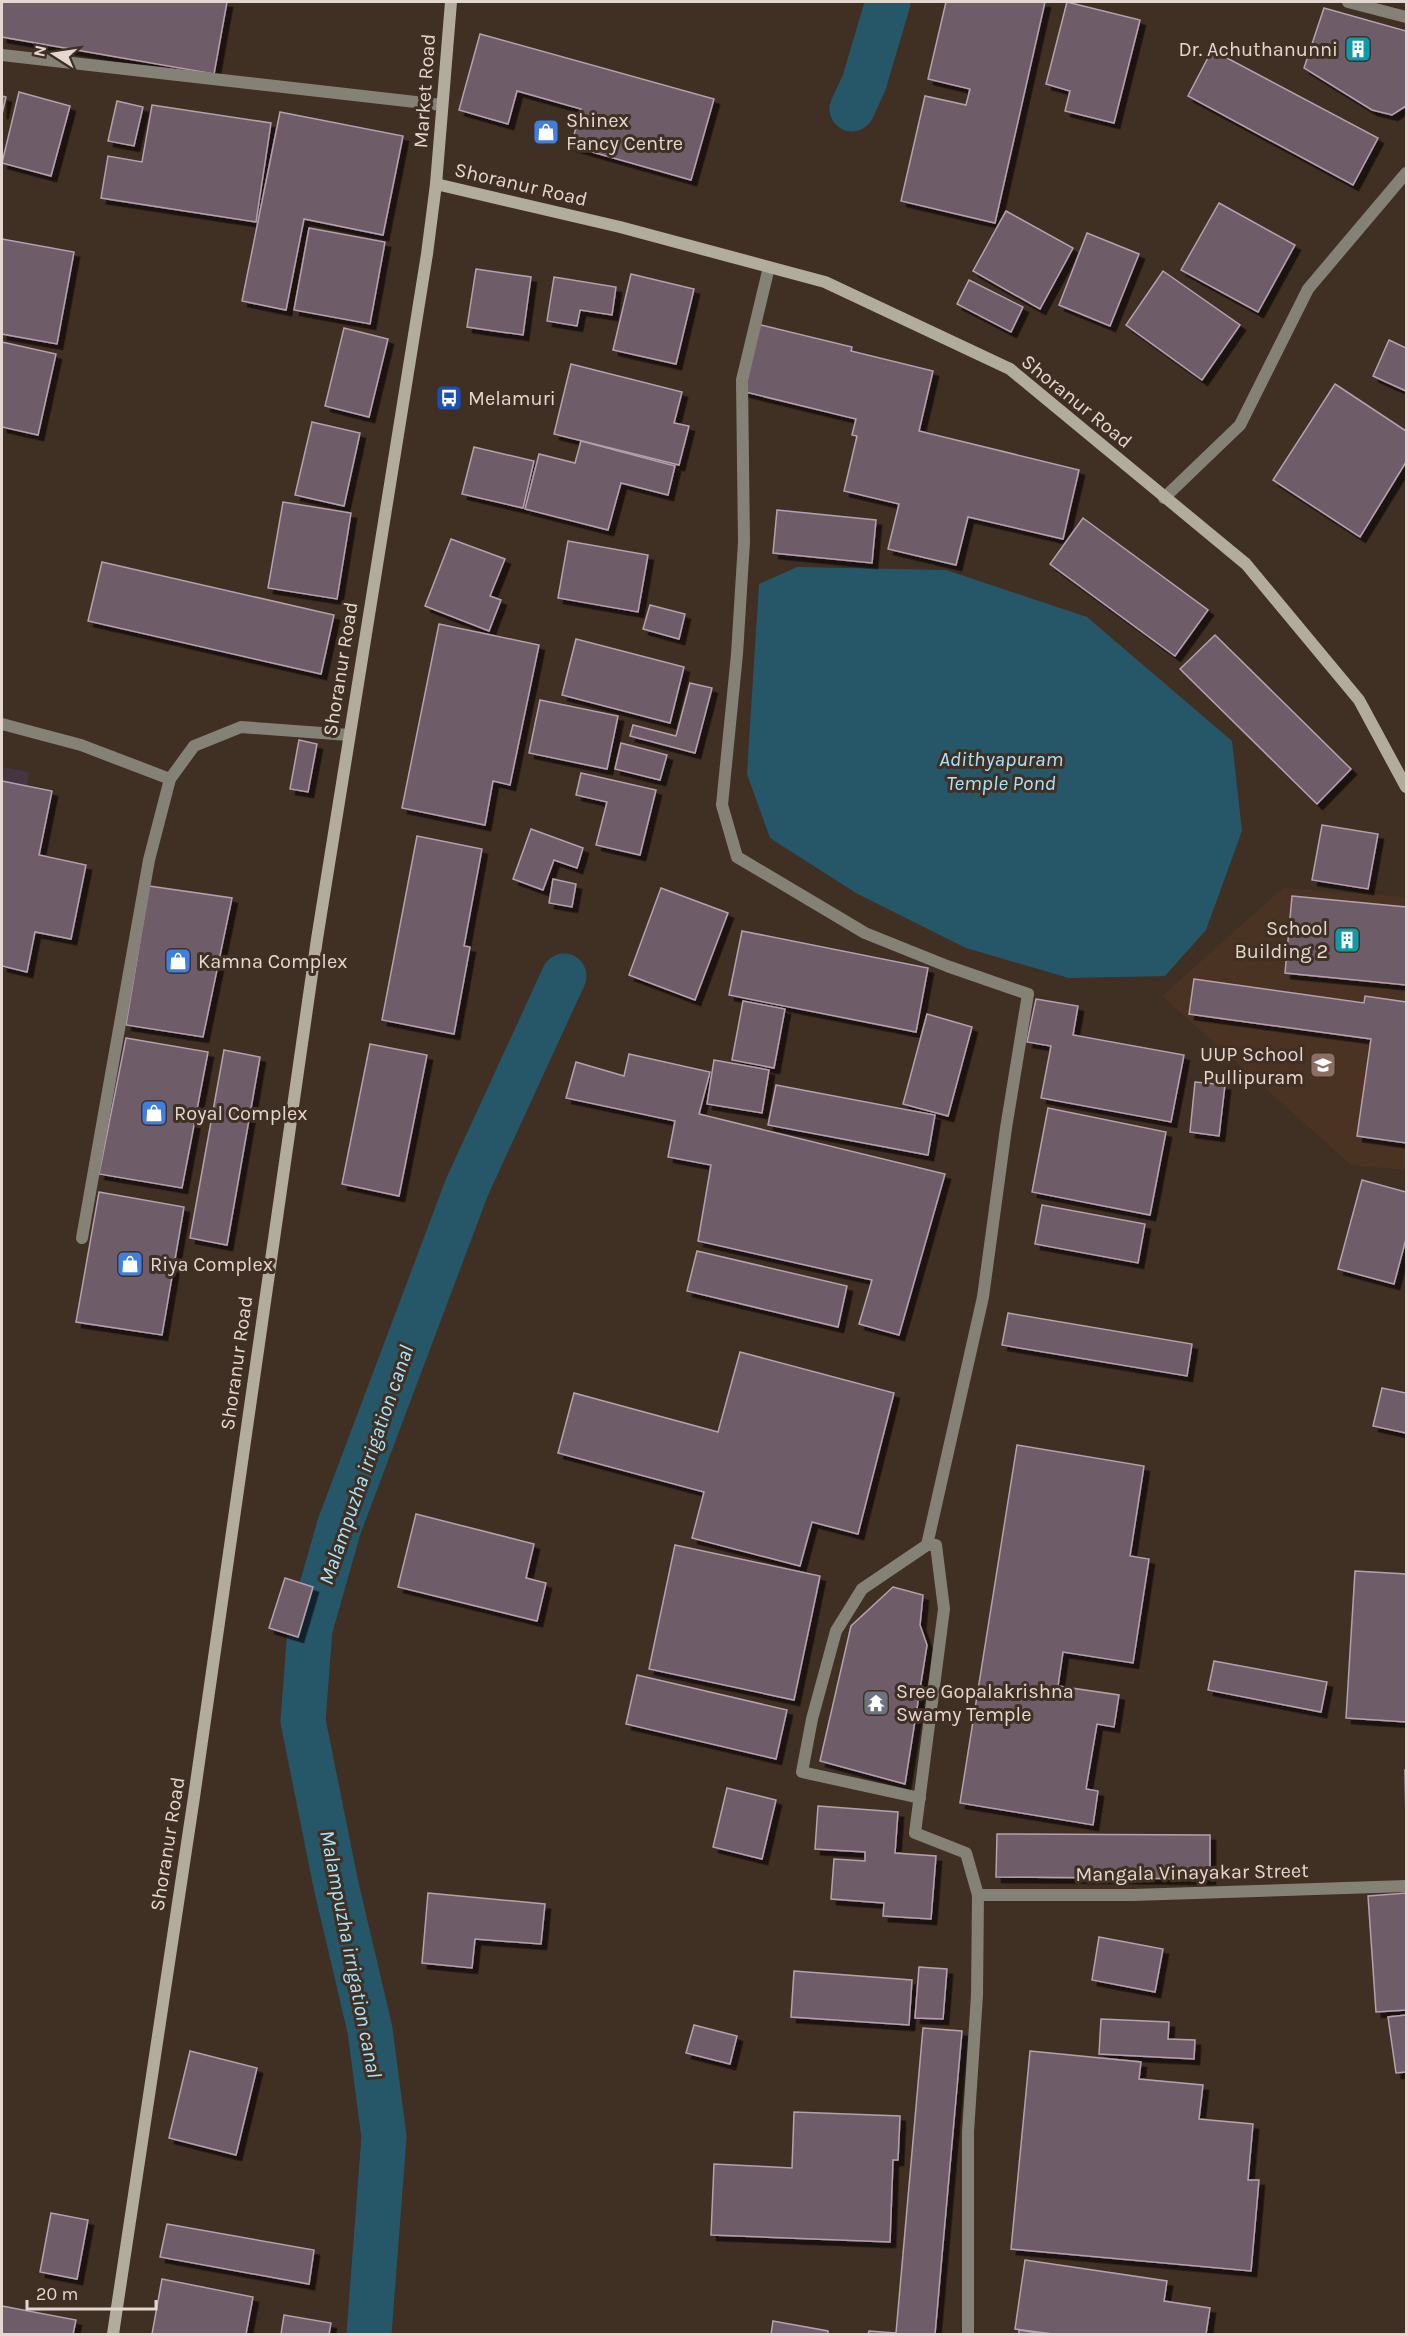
<svg xmlns="http://www.w3.org/2000/svg" width="1408" height="2336" font-family="Karla,sans-serif">
<defs>
<filter id="shadow"><feDropShadow dx="5.5" dy="5.5" stdDeviation="0" flood-color="#0009"/></filter>
</defs>
<rect width="100%" height="100%" fill="#402f23"/>
<path fill="#4a3322" d="M1283 888 1406 897V1170L1351 1165 1162 996Z"/>
<path fill="#453541" d="M2 767 29 772 2 943Z"/>
<path fill="#265768" d="M797 567 946 570 1087 617 1232 741 1242 831 1206 930 1165 976 1069 978 966 948 856 893 770 838 747 774 759 584Z"/>
<g fill="none" stroke-linecap="round" stroke-linejoin="round">
<g stroke="#265768" stroke-width="45">
<path d="M852 109 864 83 888 2"/>
<path d="M369 2334 384 2137 370 2030 336 1885 303 1721 310 1629 339 1527 467 1187 564 976"/>
</g>
</g>
<g fill="#6e5b68" stroke="#b6a0af" stroke-width="1.5" filter="url(#shadow)">
<path d="M2 2H227L214 74 2 37Z"/>
<path d="M946 2H1045L995 223 901 201 925 96 966 105 970 89 928 79Z"/>
<path d="M1067 2 1140 20 1114 123 1065 111 1070 91 1046 84Z"/>
<path d="M1324 8 1406 31V106L1392 115 1372 110 1304 68Z"/>
<path d="M480 34 714 99 691 180 571 146 581 109 517 91 508 124 459 110Z"/>
<path d="M1212 50 1378 138 1353 185 1188 96Z"/>
<path d="M19 92 70 106 51 176 2 163Z"/>
<path d="M2 96 6 97 2 114Z"/>
<path d="M117 101 143 107 134 146 108 141Z"/>
<path d="M152 105 271 123 256 222 101 198 108 156 142 162Z"/>
<path d="M280 112 403 136 383 235 304 219 286 310 242 301Z"/>
<path d="M1219 203 1295 245 1258 312 1181 270Z"/>
<path d="M1006 211 1073 248 1040 309 973 271Z"/>
<path d="M309 228 385 242 370 324 294 310Z"/>
<path d="M1087 233 1139 254 1110 326 1059 305Z"/>
<path d="M2 239 74 252 57 344 2 334Z"/>
<path d="M476 269 531 277 523 335 467 327Z"/>
<path d="M1163 271 1240 325 1202 380 1126 325Z"/>
<path d="M631 274 694 289 676 364 613 350Z"/>
<path d="M554 277 616 287 612 315 580 310 577 326 547 321Z"/>
<path d="M969 280 1023 307 1011 332 957 304Z"/>
<path d="M753 323 852 347 851 351 933 371 919 431 1079 470 1063 539 968 517 956 565 888 549 899 504 844 491 857 436 852 435 856 419 737 390Z"/>
<path d="M344 328 388 339 369 417 325 406Z"/>
<path d="M1389 340 1406 348V391L1373 376Z"/>
<path d="M2 342 56 354 38 435 2 427Z"/>
<path d="M571 364 682 392 674 423 689 426 679 465 554 434Z"/>
<path d="M1335 384 1406 431V462L1360 537 1273 480Z"/>
<path d="M312 422 360 433 344 506 295 495Z"/>
<path d="M581 441 675 466 668 495 621 483 608 530 525 509 539 454 575 463Z"/>
<path d="M474 447 534 461 523 508 462 494Z"/>
<path d="M283 502 351 513 337 599 268 588Z"/>
<path d="M777 510 876 520 872 563 773 553Z"/>
<path d="M1083 518 1208 610 1175 656 1050 564Z"/>
<path d="M451 539 505 559 490 596 501 600 489 631 425 606Z"/>
<path d="M568 541 648 555 638 612 558 598Z"/>
<path d="M102 562 334 615 321 674 88 621Z"/>
<path d="M650 605 685 614 679 639 643 629Z"/>
<path d="M439 624 539 645 510 785 493 781 485 825 402 808Z"/>
<path d="M1215 635 1351 769 1317 804 1180 669Z"/>
<path d="M576 639 684 667 670 723 562 695Z"/>
<path d="M690 683 712 688 695 753 630 736 633 725 676 736Z"/>
<path d="M540 700 618 716 607 769 529 753Z"/>
<path d="M299 740 317 744 308 792 290 789Z"/>
<path d="M621 743 667 755 660 780 615 769Z"/>
<path d="M581 773 656 790 640 855 596 845 607 802 576 795Z"/>
<path d="M2 781 52 791 39 855 86 865 71 939 35 932 27 972 2 966Z"/>
<path d="M1322 825 1378 834 1368 889 1312 880Z"/>
<path d="M531 829 583 848 577 868 554 860 543 890 513 879Z"/>
<path d="M417 836 482 849 464 946 470 947 454 1034 382 1020Z"/>
<path d="M553 879 576 884 572 907 549 903Z"/>
<path d="M149 886 232 898 203 1037 126 1025Z"/>
<path d="M661 888 728 913 695 1000 629 975Z"/>
<path d="M1292 896 1406 907V985L1285 973Z"/>
<path d="M742 931 928 968 916 1032 729 995Z"/>
<path d="M1194 979 1364 1003 1365 996 1406 1002V1143L1357 1136 1371 1039 1189 1014Z"/>
<path d="M1036 999 1078 1006 1073 1035 1184 1055 1171 1122 1041 1098 1051 1046 1027 1042Z"/>
<path d="M743 1001 785 1009 774 1068 732 1060Z"/>
<path d="M927 1014 972 1027 948 1116 903 1104Z"/>
<path d="M126 1038 208 1052 182 1188 99 1174Z"/>
<path d="M370 1044 427 1055 399 1196 342 1184Z"/>
<path d="M224 1050 260 1057 227 1245 190 1238Z"/>
<path d="M629 1054 710 1072 699 1114 945 1174 899 1335 859 1324 872 1280 698 1241 711 1165 668 1157 675 1121 566 1098 576 1062 624 1076Z"/>
<path d="M714 1060 769 1070 762 1113 707 1104Z"/>
<path d="M1195 1082 1225 1085 1219 1136 1190 1132Z"/>
<path d="M776 1085 935 1115 928 1155 768 1125Z"/>
<path d="M1048 1108 1166 1132 1150 1215 1032 1192Z"/>
<path d="M1362 1180 1406 1192V1239L1394 1284 1338 1269Z"/>
<path d="M99 1192 184 1207 162 1335 76 1322Z"/>
<path d="M1042 1205 1145 1224 1138 1263 1035 1244Z"/>
<path d="M697 1251 847 1286 838 1327 687 1291Z"/>
<path d="M1008 1313 1192 1344 1187 1376 1002 1345Z"/>
<path d="M740 1352 894 1393 858 1534 812 1522 800 1566 692 1538 704 1492 558 1453 574 1393 718 1432Z"/>
<path d="M1382 1388 1406 1393V1433L1373 1426Z"/>
<path d="M1017 1445 1144 1466 1130 1556 1149 1559 1133 1663 1063 1652 1058 1686 1119 1695 1114 1727 1097 1724 1086 1789 1098 1791 1093 1825 960 1803Z"/>
<path d="M416 1514 534 1544 526 1578 546 1583 537 1621 398 1587Z"/>
<path d="M675 1545 820 1576 794 1700 649 1669Z"/>
<path d="M1355 1571 1406 1574V1722L1346 1718Z"/>
<path d="M285 1578 313 1587 298 1637 269 1628Z"/>
<path d="M893 1587 923 1595 920 1625 927 1645 905 1784 820 1761 851 1626Z"/>
<path d="M1214 1661 1327 1682 1321 1712 1208 1690Z"/>
<path d="M637 1675 787 1710 776 1759 626 1724Z"/>
<path d="M1405 1770H1406V1819Z"/>
<path d="M727 1788 776 1800 762 1859 713 1847Z"/>
<path d="M818 1806 898 1812 895 1853 936 1856 931 1919 883 1916 884 1903 831 1899 834 1859 865 1861V1852L815 1849Z"/>
<path d="M997 1834 1210 1835V1879L996 1877Z"/>
<path d="M428 1893 545 1904 541 1944 475 1939 472 1968 422 1963Z"/>
<path d="M1406 1893V2010L1376 2012 1368 1896Z"/>
<path d="M1099 1937 1163 1949 1155 1992 1092 1980Z"/>
<path d="M919 1967 947 1969 943 2019 915 2018Z"/>
<path d="M794 1971 912 1980 909 2025 791 2017Z"/>
<path d="M1406 2015V2072L1396 2073 1388 2017Z"/>
<path d="M1101 2019 1169 2022 1168 2039 1195 2040 1194 2059 1099 2054Z"/>
<path d="M694 2025 737 2036 730 2064 686 2053Z"/>
<path d="M923 2028 962 2031 935 2334H868L869 2331 896 2333Z"/>
<path d="M190 2051 257 2068 236 2155 169 2138Z"/>
<path d="M1030 2051 1141 2062 1139 2079 1203 2085 1199 2119 1253 2124 1248 2180H1259L1251 2271 1011 2249Z"/>
<path d="M794 2112 900 2116 898 2160H893L890 2242 711 2235 714 2164 792 2168Z"/>
<path d="M51 2213 88 2220 77 2279 40 2272Z"/>
<path d="M167 2224 314 2250 309 2284 160 2257Z"/>
<path d="M1025 2260 1167 2281 1164 2301 1210 2308 1206 2334H1053L1015 2329Z"/>
<path d="M162 2279 253 2297 246 2334H152Z"/>
<path d="M2 2306 76 2320 73 2334H2Z"/>
<path d="M284 2315 331 2323 329 2334H281Z"/>
<path d="M773 2321 828 2331V2334H771Z"/>
<path d="M1019 2330 1043 2334H1019Z"/>
</g>
<g fill="none" stroke-linecap="round" stroke-linejoin="round">
<g stroke="#848177" stroke-width="12">
<path d="M2 724 81 745 170 779"/>
<path d="M82 1238 149 860 170 779 194 746 241 727 349 735"/>
</g>
<g stroke="#848177" stroke-width="12">
<path d="M1348 2 1406 17"/>
<path d="M2 55 442 105"/>
<path d="M769 267 742 380 744 542 737 654 722 805 737 857 865 933 947 966 1028 994 1006 1128 983 1297 927 1545H936L944 1609 915 1833 966 1853 978 1895 977 1995 968 2132V2334"/>
<path d="M1164 498 1240 425 1308 289 1406 173"/>
<path d="M920 1798 802 1772 812 1719 836 1631 862 1589 927 1545"/>
<path d="M978 1895H1133L1406 1886"/>
</g>
<g stroke="#b2ac9d" stroke-width="12">
<path d="M436 184 620 227 825 282 1010 369 1246 564 1359 700 1406 787"/>
<path d="M113 2334 194 1797 317 939 427 254 436 184 451 2"/>
</g>
</g>
<defs>
<symbol id="building-square" viewBox="-11 -11 22 22"><rect x="-9" y="-9" width="18" height="18" rx="4" fill="#0f9aa8" stroke="#402f23"/><path d="M-4-6H4V6H1V3H-1V6H-4ZM-2.5-4.3h1.7v1.8h-1.7ZM.8-4.3h1.7v1.8H.8ZM-2.5-1h1.7V.8h-1.7ZM.8-1h1.7V.8H.8Z" fill="#fff"/></symbol>
<symbol id="shop-square" viewBox="-11 -11 22 22"><rect x="-9" y="-9" width="18" height="18" rx="4" fill="#3f7fe0" stroke="#402f23"/><path d="M-5-2.5h2.3a2.7 3.5 0 0 1 5.4 0H5L5.5 6h-11ZM-1.5-2.5h3a1.5 2.3 0 0 0-3 0Z" fill="#fff"/></symbol>
<symbol id="bus-square" viewBox="-11 -11 22 22"><rect x="-9" y="-9" width="18" height="18" rx="4" fill="#1a4fb4" stroke="#402f23"/><path d="M-5-6H5V4H4V6H2V4H-2V6H-4V4H-5ZM-3.5-4V0h7V-4ZM-3.5 1.2v1.5H-2V1.2ZM2 1.2v1.5H3.5V1.2Z" fill="#fff"/></symbol>
<symbol id="school-square" viewBox="-11 -11 22 22"><rect x="-9" y="-9" width="18" height="18" rx="4" fill="#8d6e63" stroke="#402f23"/><path d="M0-5L7-2L0 1L-7-2ZM-4 1L0 2.5L4 1V4Q0 6-4 4Z" fill="#fff"/></symbol>
<symbol id="temple-square" viewBox="-11 -11 22 22"><rect x="-9" y="-9" width="18" height="18" rx="4" fill="#6b7280" stroke="#402f23"/><path d="M0-6L5-2H3V0L6.5 2.5H4V6H1.5V3h-3V6H-4V2.5H-6.5L-3 0V-2H-5Z" fill="#fff"/></symbol>
</defs>
<g fill-rule="evenodd">
<use href="#building-square" x="1343" y="34" width="30" height="30"/>
<use href="#shop-square" x="531" y="117" width="30" height="30"/>
<use href="#bus-square" x="434" y="383" width="30" height="30"/>
<use href="#building-square" x="1332" y="925" width="30" height="30"/>
<use href="#shop-square" x="163" y="946" width="30" height="30"/>
<use href="#school-square" x="1308" y="1050" width="30" height="30"/>
<use href="#shop-square" x="139" y="1098" width="30" height="30"/>
<use href="#shop-square" x="115" y="1249" width="30" height="30"/>
<use href="#temple-square" x="861" y="1688" width="30" height="30"/>
</g>
<g text-anchor="middle" stroke-width="6" stroke-linejoin="round" paint-order="stroke">
<g font-size="20" fill="#e3d7d0" stroke="#402f23" text-anchor="start">
<text x="1338" y="56" text-anchor="end">Dr. Achuthanunni</text>
<text x="566" y="127">Shinex<tspan x="566" dy="23">Fancy Centre</tspan></text>
<text x="468" y="405">Melamuri</text>
<text x="1328" y="935" text-anchor="end">School<tspan x="1328" dy="23">Building 2</tspan></text>
<text x="198" y="968">Kamna Complex</text>
<text x="1304" y="1061" text-anchor="end">UUP School<tspan x="1304" dy="23">Pullipuram</tspan></text>
<text x="174" y="1120">Royal Complex</text>
<text x="150" y="1271">Riya Complex</text>
<text x="896" y="1698">Sree Gopalakrishna<tspan x="896" dy="23">Swamy Temple</tspan></text>
</g>
<g font-size="20" fill="#e3d7d0" stroke="#402f23">
<text transform="translate(424 91) rotate(-86)" y="7">Market Road</text>
<text transform="translate(521 184) rotate(13)" y="7">Shoranur Road</text>
<text transform="translate(1077 401) rotate(39)" y="7">Shoranur Road</text>
<text transform="translate(340 669) rotate(-81)" y="7">Shoranur Road</text>
<text transform="translate(236 1363) rotate(-82)" y="7">Shoranur Road</text>
<text transform="translate(167 1844) rotate(-81)" y="7">Shoranur Road</text>
<text transform="translate(1192 1872) rotate(-1)" y="7">Mangala Vinayakar Street</text>
</g>
<g font-size="21" font-style="italic" fill="#a6e5fd" stroke="#402f23">
<text x="1001" y="766">Adithyapuram<tspan x="1001" dy="24">Temple Pond</tspan></text>
<text transform="translate(366 1465) rotate(-71)" y="7">Malampuzha irrigation canal</text>
<text transform="translate(351 1954) rotate(79)" y="7">Malampuzha irrigation canal</text>
</g>
</g>
<rect width="1408" height="2336" fill="none" stroke="#e3d7d0" stroke-width="6"/>
<g transform="translate(54 54) rotate(282)" stroke="#402f23" stroke-width="4.5" paint-order="stroke">
<path d="M0-4.5L10 22L0 15L-10 22Z" fill="#e3d7d0"/>
<text y="-9" font-size="16" font-weight="bold" text-anchor="middle" fill="#e3d7d0">N</text>
</g>
<path d="M27 2300v9h129v-9" fill="none" stroke="#e3d7d0" stroke-width="3"/>
<text x="36" y="2300" font-size="18" fill="#e3d7d0" stroke="#402f23" stroke-width="4.5" paint-order="stroke">20 m</text>
</svg>
